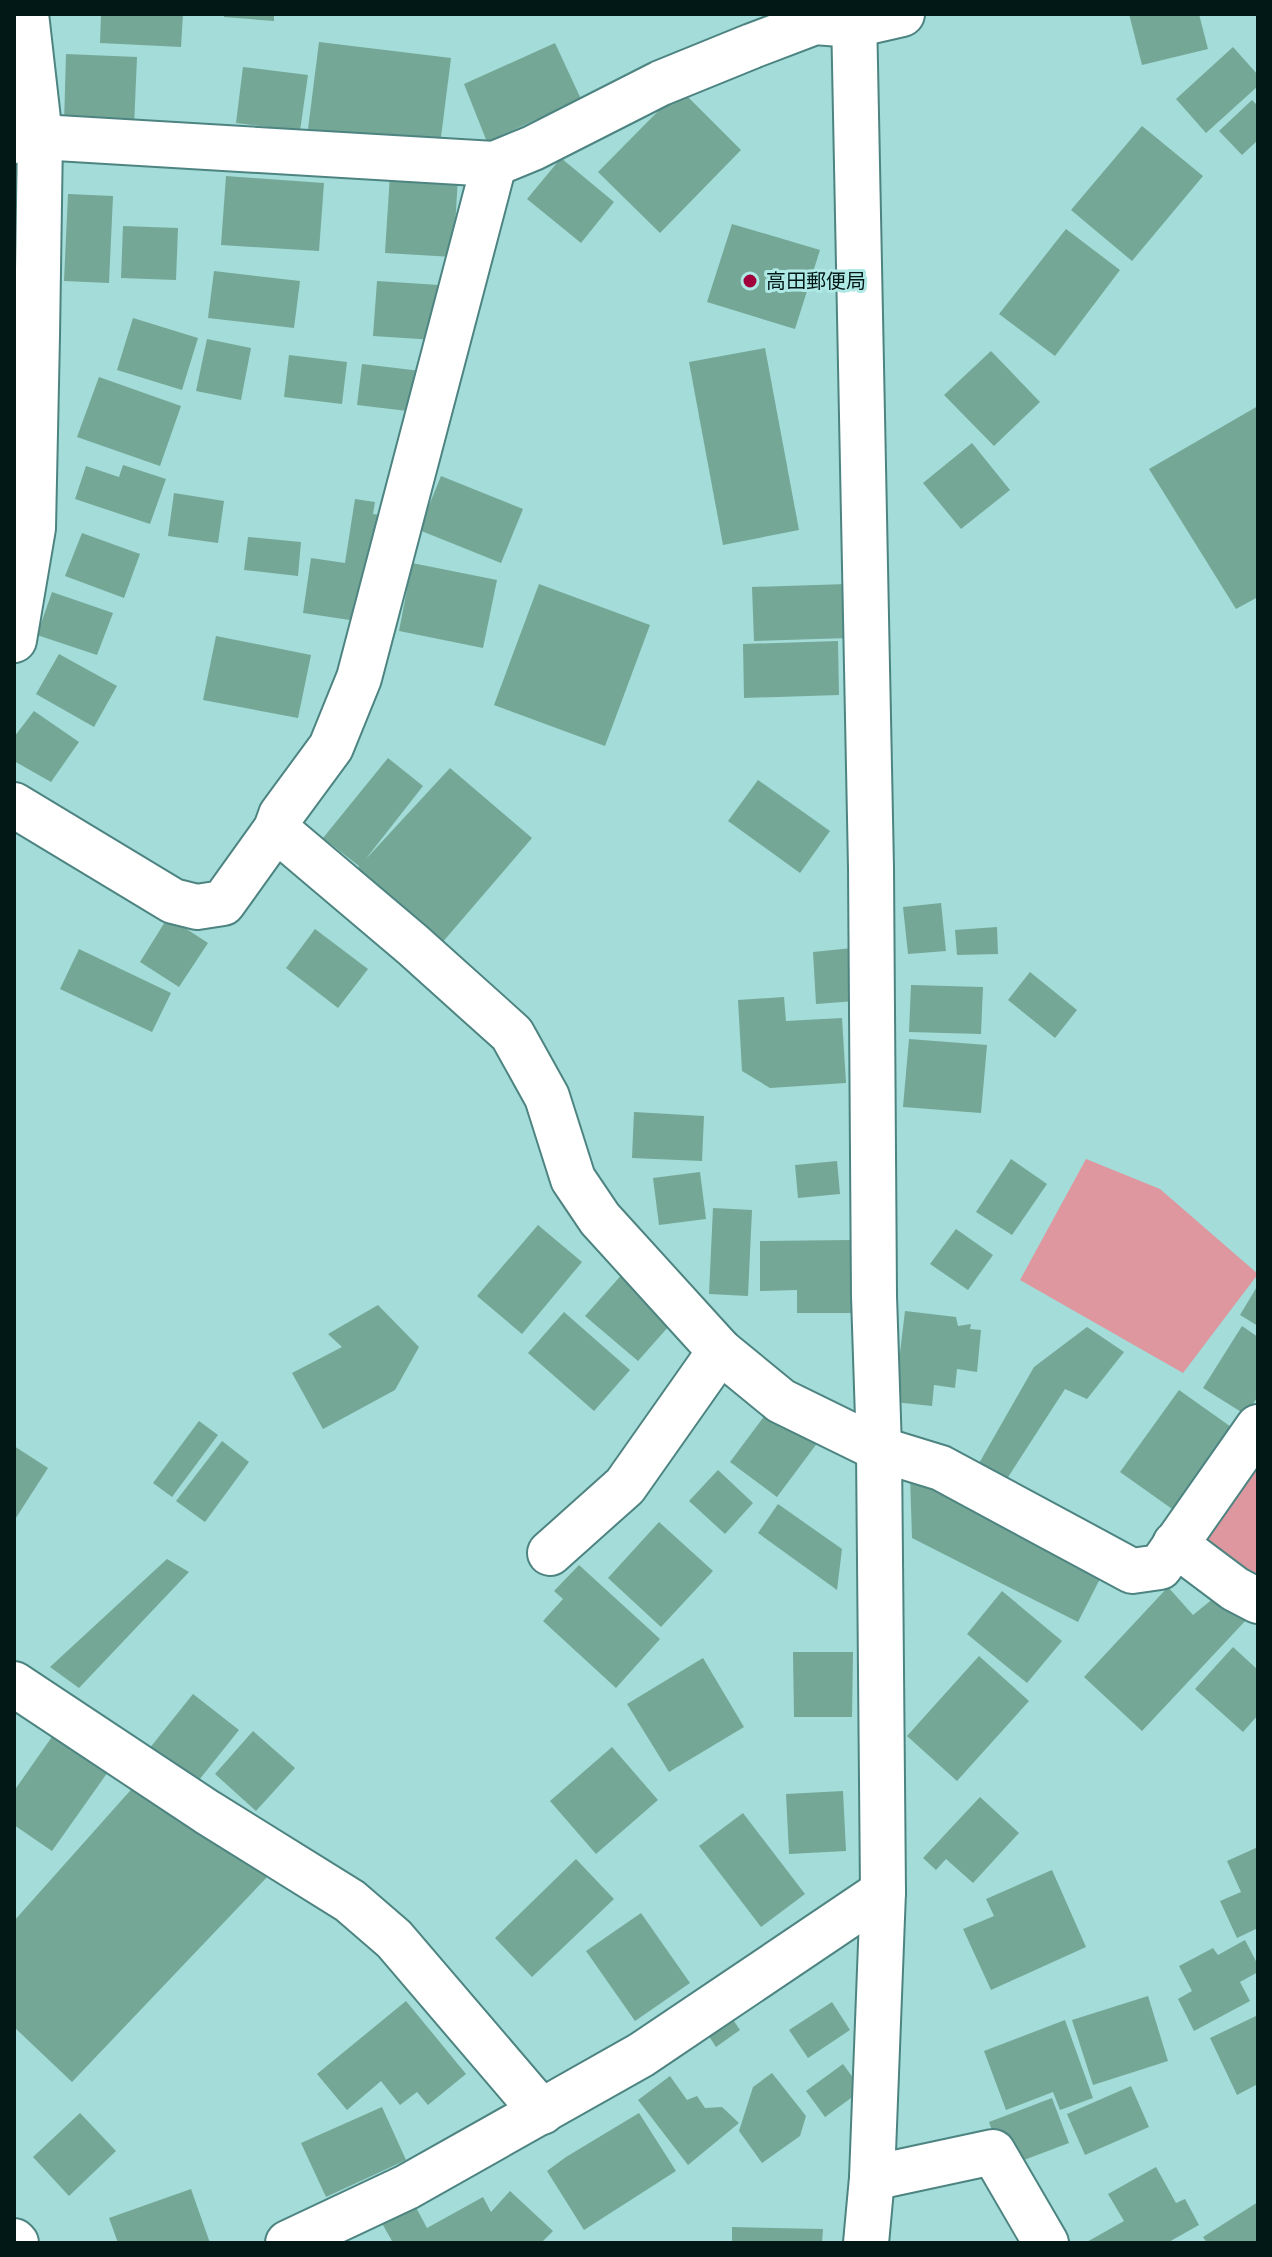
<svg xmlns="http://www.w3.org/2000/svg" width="1272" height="2257" font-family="Commissioner,'Noto Sans JP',sans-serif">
<rect width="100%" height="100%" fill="#a3dcd8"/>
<g fill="#de979f">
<path d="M1086 1159 1160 1189 1258 1274 1183 1373 1020 1280Z"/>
<path d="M1258 1441V1574L1188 1539Z"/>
</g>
<g fill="#75a796">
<path d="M101 14H183L181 47 100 43Z"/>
<path d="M224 14H274V21L224 17Z"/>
<path d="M1129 14H1199L1208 49 1142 65Z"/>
<path d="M319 42 451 58 439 153 307 137Z"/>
<path d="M555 43 581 99 487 142 464 84Z"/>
<path d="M1233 47 1258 75V86L1206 133 1176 99Z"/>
<path d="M66 54 137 57 134 127 64 124Z"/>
<path d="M243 67 308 75 300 131 236 123Z"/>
<path d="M680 89 741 150 660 233 598 172Z"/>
<path d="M1252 100 1258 106V140L1242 155 1219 131Z"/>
<path d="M1142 126 1203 176 1132 261 1071 210Z"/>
<path d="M561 158 614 202 581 243 527 199Z"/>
<path d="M390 174 458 178 453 257 385 253Z"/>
<path d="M226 176 324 183 319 251 221 245Z"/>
<path d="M68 194 113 196 109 283 64 281Z"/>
<path d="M732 224 820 250 795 329 707 302Z"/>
<path d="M123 226 178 228 176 280 121 278Z"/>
<path d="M1066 229 1120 270 1055 356 999 314Z"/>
<path d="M214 271 300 281 294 328 208 318Z"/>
<path d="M377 281 439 285 435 340 373 336Z"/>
<path d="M133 318 198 338 182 390 117 370Z"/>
<path d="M207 339 251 348 241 400 196 391Z"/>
<path d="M765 348 799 530 723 545 689 362Z"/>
<path d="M991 351 1040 402 994 446 944 395Z"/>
<path d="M289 355 347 362 342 404 284 397Z"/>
<path d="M362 364 421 371 416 412 357 405Z"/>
<path d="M99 377 181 406 160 466 77 437Z"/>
<path d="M1258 406V597L1236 609 1149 469Z"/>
<path d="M972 443 1010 490 961 529 923 483Z"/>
<path d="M123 465 166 479 150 524 75 499 86 466 119 477Z"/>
<path d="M441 476 523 509 501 563 419 530Z"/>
<path d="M174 493 224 501 218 543 168 536Z"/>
<path d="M355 499 375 502 373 514 386 516 370 623 303 613 311 558 345 563Z"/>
<path d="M82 533 140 554 124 598 65 576Z"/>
<path d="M248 537 301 542 298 576 244 570Z"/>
<path d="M412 563 497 580 483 648 399 631Z"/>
<path d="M539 584 650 625 605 746 494 705Z"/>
<path d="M847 584 848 638 754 641 752 587Z"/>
<path d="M52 592 113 613 97 655 37 635Z"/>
<path d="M216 636 311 655 298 718 203 700Z"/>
<path d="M838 641 839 695 744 698 743 644Z"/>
<path d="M59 654 117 686 94 727 36 694Z"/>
<path d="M34 711 79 742 51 782 14 761V737Z"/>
<path d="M388 758 423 786 365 860 450 768 532 838 435 951 353 881 359 866 323 838Z"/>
<path d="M758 780 830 831 800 873 728 821Z"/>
<path d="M941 903 946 951 908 954 903 907Z"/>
<path d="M168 917 208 943 179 987 140 962Z"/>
<path d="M997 927 998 954 957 955 955 930Z"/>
<path d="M315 929 368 969 338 1008 286 968Z"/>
<path d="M852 948 856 1001 816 1004 813 952Z"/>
<path d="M79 949 171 993 152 1032 60 989Z"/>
<path d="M1030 972 1077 1010 1055 1038 1008 1000Z"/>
<path d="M911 985 983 987 981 1034 909 1032Z"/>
<path d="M784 997 786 1021 842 1018 846 1083 770 1088 742 1071 738 1000Z"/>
<path d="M909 1039 987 1045 981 1113 903 1107Z"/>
<path d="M634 1112 704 1116 702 1161 632 1158Z"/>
<path d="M1011 1159 1047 1184 1012 1235 976 1212Z"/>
<path d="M837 1161 840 1194 798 1198 795 1165Z"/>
<path d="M700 1172 706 1219 659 1225 653 1178Z"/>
<path d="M713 1208 752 1210 748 1296 709 1294Z"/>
<path d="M538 1225 582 1262 522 1334 477 1296Z"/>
<path d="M956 1229 993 1255 968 1290 930 1264Z"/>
<path d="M851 1240 852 1313H797V1290L760 1291V1241Z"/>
<path d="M625 1271 677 1317 638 1361 585 1316Z"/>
<path d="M1258 1285V1326L1240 1315Z"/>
<path d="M378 1305 419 1347 395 1390 323 1429 292 1373 342 1347 328 1334Z"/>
<path d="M905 1311 956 1317 958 1326 971 1324 970 1329 981 1330 977 1372 957 1369 955 1388 934 1385 932 1406 894 1402Z"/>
<path d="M564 1312 630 1370 594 1411 528 1353Z"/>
<path d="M1242 1326 1258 1337V1396L1246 1415 1203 1388Z"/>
<path d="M1087 1327 1124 1352 1087 1399 1065 1389 1001 1488 970 1479 1034 1367Z"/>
<path d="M1179 1390 1234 1429 1175 1511 1120 1472Z"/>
<path d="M774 1403 821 1438 777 1497 730 1462Z"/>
<path d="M199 1421 218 1435 172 1497 153 1483Z"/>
<path d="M222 1441 249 1462 205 1522 176 1501Z"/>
<path d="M14 1446 48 1468 14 1521Z"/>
<path d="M718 1470 753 1503 725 1534 689 1501Z"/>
<path d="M910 1475 1103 1573 1078 1622 912 1538Z"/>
<path d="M778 1504 842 1549 837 1590 758 1533Z"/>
<path d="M659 1522 713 1571 661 1627 608 1578Z"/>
<path d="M167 1559 189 1572 79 1688 50 1667Z"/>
<path d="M579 1565 660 1639 616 1688 543 1621 563 1599 554 1591Z"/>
<path d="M1168 1587 1193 1615 1220 1593 1248 1618 1142 1731 1084 1677Z"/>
<path d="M1002 1591 1062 1641 1027 1683 967 1634Z"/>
<path d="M1233 1647 1258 1670V1715L1243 1732 1195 1689Z"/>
<path d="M793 1652H853L852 1717H794Z"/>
<path d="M979 1656 1029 1701 957 1781 907 1736Z"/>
<path d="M703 1658 744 1727 669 1772 627 1704Z"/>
<path d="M193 1694 239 1730 195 1785 149 1749Z"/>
<path d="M61 1724 115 1762 52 1851 14 1825V1791Z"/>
<path d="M253 1731 295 1768 256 1811 215 1774Z"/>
<path d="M612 1747 658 1800 596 1854 550 1801Z"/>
<path d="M145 1774 269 1875 72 2082 14 2027V1921Z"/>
<path d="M843 1791 846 1851 789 1854 786 1794Z"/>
<path d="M980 1797 1019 1833 973 1883 946 1859 936 1870 923 1858Z"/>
<path d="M743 1813 805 1894 761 1927 699 1846Z"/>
<path d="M1258 1847V1928L1237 1938 1220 1901 1241 1892 1227 1861Z"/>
<path d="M576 1859 614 1899 532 1977 495 1938Z"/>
<path d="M1052 1870 1086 1947 991 1990 963 1929 994 1916 986 1899Z"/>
<path d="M641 1913 690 1983 635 2021 586 1951Z"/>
<path d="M1245 1940 1258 1965V1972L1240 1982 1250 2001 1194 2031 1178 1999 1192 1991 1179 1966 1213 1948 1218 1955Z"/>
<path d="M1148 1996 1168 2061 1093 2085 1072 2020Z"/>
<path d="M406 2001 466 2074 428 2105 417 2092 400 2105 381 2081 347 2110 317 2074Z"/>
<path d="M832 2002 850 2030 808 2058 789 2030Z"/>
<path d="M723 2005 740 2030 716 2047 699 2021Z"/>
<path d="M1258 2015V2090L1256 2085 1237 2095 1210 2038Z"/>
<path d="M1065 2020 1093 2098 1060 2110 1053 2092 1006 2110 984 2051Z"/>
<path d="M843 2064 862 2090 825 2117 806 2091Z"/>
<path d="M772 2073 806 2116 800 2136 762 2163 739 2131 753 2087Z"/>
<path d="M670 2076 687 2100 697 2096 705 2108 722 2107 739 2123 688 2165 638 2100Z"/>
<path d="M1131 2086 1149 2127 1085 2155 1067 2114Z"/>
<path d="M1052 2098 1069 2143 1005 2167 989 2122Z"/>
<path d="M382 2107 406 2160 326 2197 301 2143Z"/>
<path d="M80 2113 116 2151 69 2196 33 2157Z"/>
<path d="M639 2113 676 2171 584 2230 547 2171 566 2157Z"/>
<path d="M1156 2167 1176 2203 1185 2199 1199 2225 1167 2243H1085L1124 2221 1108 2194Z"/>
<path d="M191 2189 210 2243H118L109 2218Z"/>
<path d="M510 2191 553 2231 541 2243H388L392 2241 379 2218 412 2200 427 2228 483 2197 491 2212Z"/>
<path d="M1258 2202V2243H1207L1203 2237Z"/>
<path d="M732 2227 823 2229 822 2243H732Z"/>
</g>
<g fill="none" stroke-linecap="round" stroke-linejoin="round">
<defs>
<g id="street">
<path d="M14 141 40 137 494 164 533 148 661 83 752 46 815 22 854 25"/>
<path d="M14 640 33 528 37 336 40 137 26 14"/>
<path d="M14 805 173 901 197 907 223 903 276 829 281 815 331 747 359 678 494 164"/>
<path d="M276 829 413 945 512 1034 547 1097 573 1179 600 1219 720 1351 781 1401 879 1449 941 1468 1132 1571 1160 1567 1258 1427"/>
<path d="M1175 1544 1235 1589 1258 1601"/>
<path d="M550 1553 625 1486 720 1351"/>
<path d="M14 1684 207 1812 350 1901 394 1939 542 2112"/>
<path d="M872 2178 993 2152 1046 2243"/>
<path d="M14 2241 16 2243"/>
<path d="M288 2243 407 2187 641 2055 883 1892"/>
</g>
<g id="secondary">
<path d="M854 14 871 868 874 1296 879 1449 883 1892 872 2178 866 2243"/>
<path d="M854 25 902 14"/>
</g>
</defs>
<use href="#street" stroke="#4d8481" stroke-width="48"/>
<use href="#secondary" stroke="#4d8481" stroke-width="48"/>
<use href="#street" stroke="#fff" stroke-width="44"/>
<use href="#secondary" stroke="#fff" stroke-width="44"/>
</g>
<circle fill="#a1023c" stroke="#afe9e5" stroke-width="3" cx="750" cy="281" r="8"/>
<g text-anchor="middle" stroke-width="6" stroke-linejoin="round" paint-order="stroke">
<g font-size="20" fill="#021817" stroke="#afe9e5" text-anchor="start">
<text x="766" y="288">高田郵便局</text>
</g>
</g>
<rect width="1272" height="2257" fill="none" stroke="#021817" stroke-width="32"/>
</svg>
